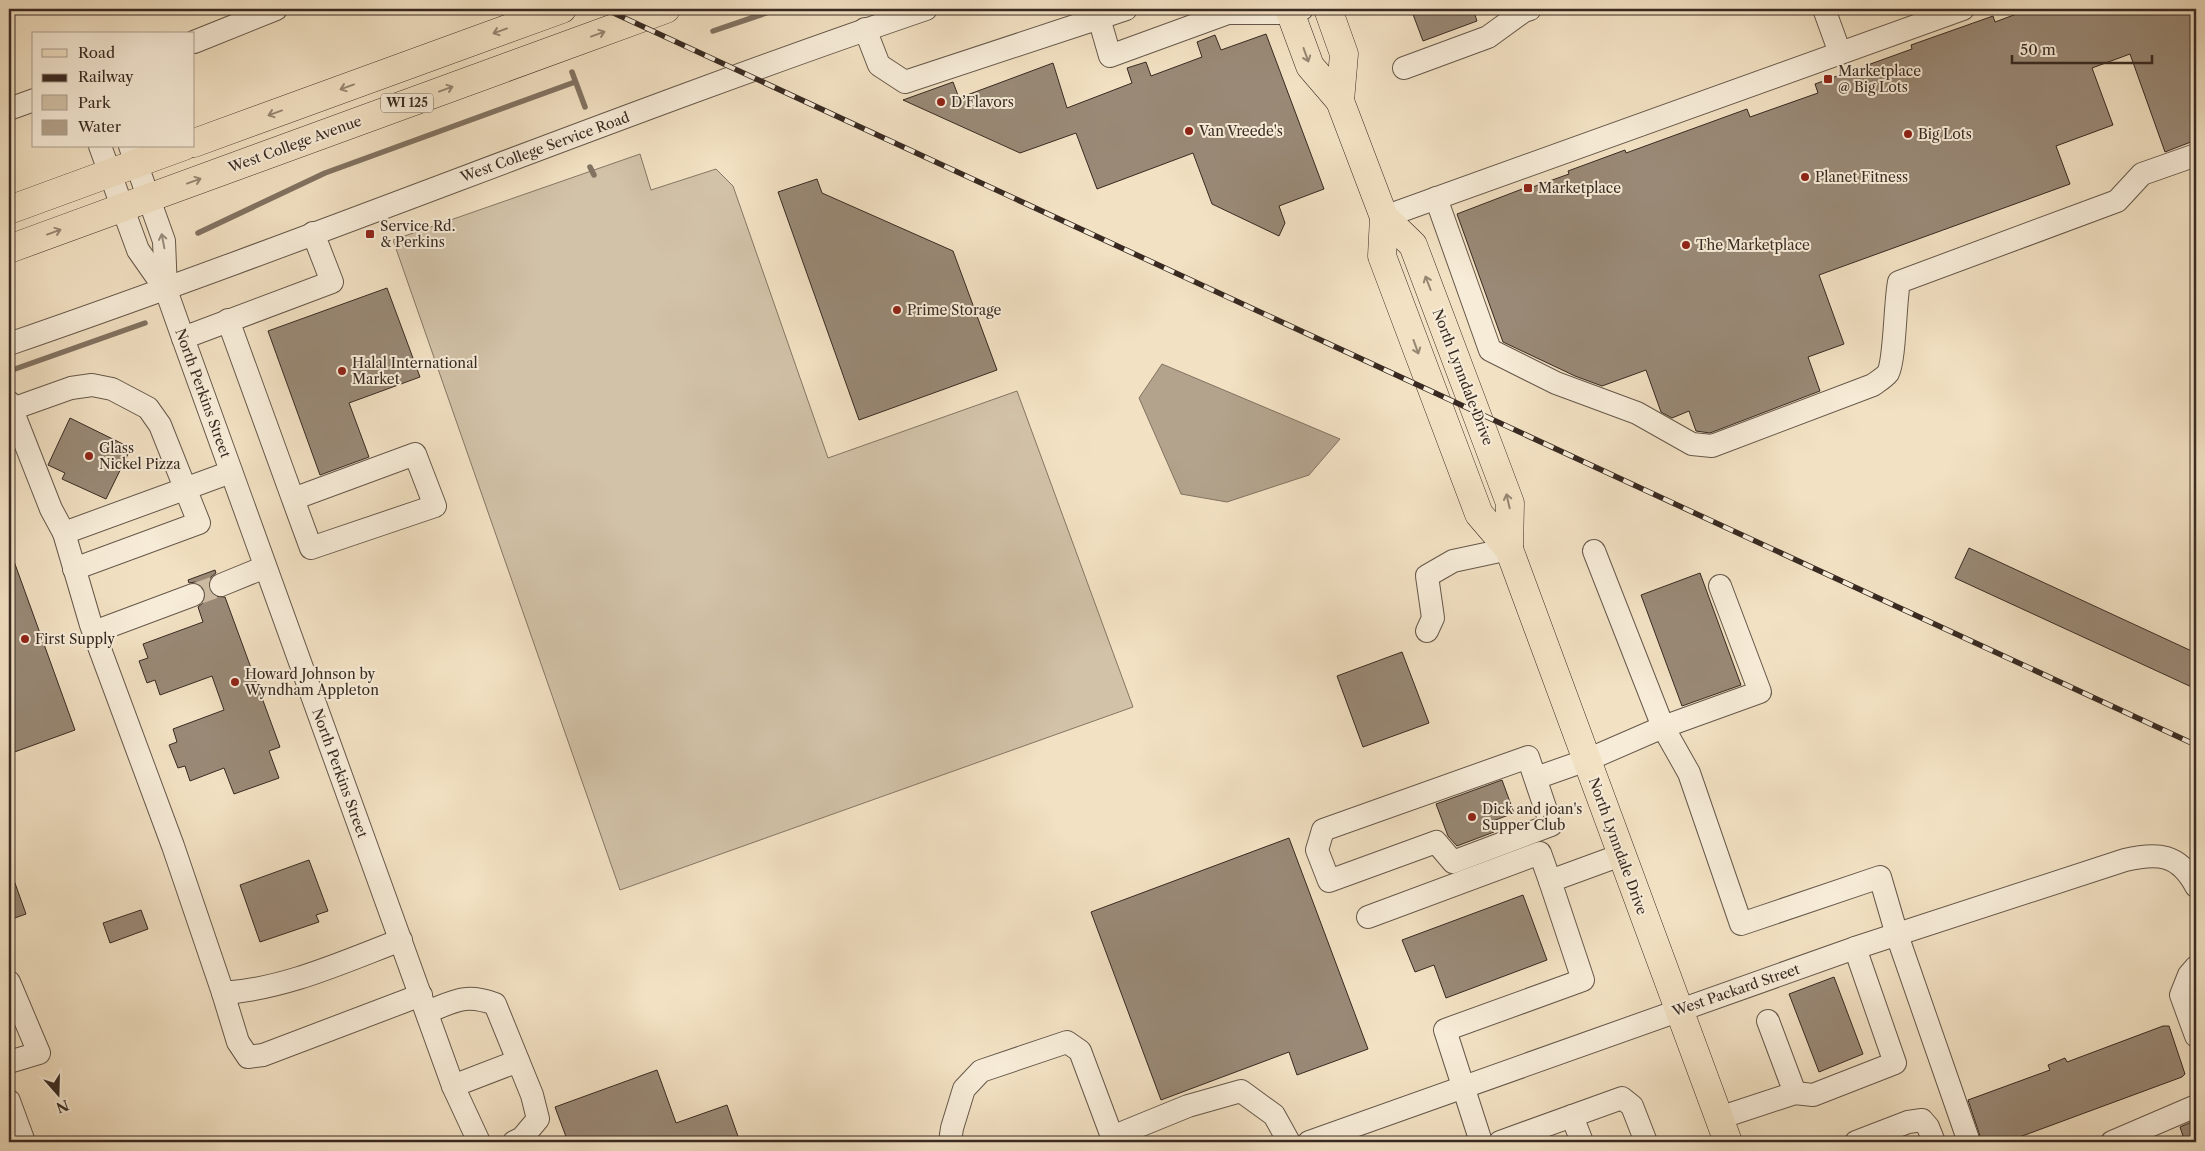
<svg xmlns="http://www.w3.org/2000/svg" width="2205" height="1151" font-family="'Libre Caslon Text',serif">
<rect width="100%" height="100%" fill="#f2e1c3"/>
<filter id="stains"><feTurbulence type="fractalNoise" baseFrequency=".004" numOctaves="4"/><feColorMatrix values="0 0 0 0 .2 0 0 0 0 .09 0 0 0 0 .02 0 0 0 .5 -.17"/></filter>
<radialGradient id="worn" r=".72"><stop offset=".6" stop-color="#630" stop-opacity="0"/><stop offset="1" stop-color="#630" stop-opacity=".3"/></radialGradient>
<path fill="#d2c2a8" stroke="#857665" d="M640 154 651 190 716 169 733 186 828 458 1017 391 1133 707 620 890 393 240Z"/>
<path fill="#b3a38c" stroke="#827362" d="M1162 364 1340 439 1309 475 1227 502 1181 494 1139 398Z"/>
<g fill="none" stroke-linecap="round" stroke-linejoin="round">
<g stroke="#827362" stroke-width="5.5">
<path d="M713 31 778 9"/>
<path d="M572 72 585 107"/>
<path d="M590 167 594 175"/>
<path d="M198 233 325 173 575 82"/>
<path d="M15 369 145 323"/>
</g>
</g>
<g fill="#998976" stroke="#382a22">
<path d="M1411 9H1473L1477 21 1423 41Z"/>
<path d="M2030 9H2196V140L2165 152 2130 54 2092 68 2113 125 2056 146 2070 184 1819 275 1844 344 1808 357 1820 391 1710 433 1696 431 1689 411 1672 418 1661 412 1646 370 1602 386 1575 376 1503 342 1457 214 1530 186V188L1569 174 1568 171 1625 150 1626 153 1747 109 1750 117 1818 93 1815 84 1912 49 1911 45 1993 16 1995 22Z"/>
<path d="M1266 34 1324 189 1279 206 1285 223 1279 236 1212 204 1193 153 1097 189 1076 133 1020 153 903 100 953 82 959 98 1053 63 1067 108 1132 83 1127 68 1146 62 1151 76 1202 57 1197 42 1215 35 1221 50Z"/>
<path d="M817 179 822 193 953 251 997 370 859 420 778 192Z"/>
<path d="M387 288 420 377 349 403 369 457 320 475 268 331Z"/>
<path d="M70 418 131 448 106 499 62 479 65 473 48 465Z"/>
<path d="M1969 548 2196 653V689L1955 578Z"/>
<path d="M11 553 75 730 9 754V554Z"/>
<path d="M215 570 216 573 211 577 208 583 209 590 213 596 225 597 280 747 269 751 279 778 234 794 224 768 190 781 185 766 178 768 169 745 177 742 173 729 224 710 212 676 160 695 155 680 147 683 139 661 148 658 143 644 203 622 198 607 203 603 205 591 201 585 195 582 189 583 188 580Z"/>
<path d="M1700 573 1741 685 1682 706 1641 595Z"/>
<path d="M1402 652 1429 723 1363 747 1337 676Z"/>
<path d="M1502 780 1514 813 1490 822 1494 832 1457 846 1448 836 1436 804Z"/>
<path d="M1289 838 1368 1049 1297 1075 1289 1052 1161 1100 1091 912Z"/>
<path d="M309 860 328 911 316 915 319 922 260 942 240 885Z"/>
<path d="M9 872H11L26 914 9 920Z"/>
<path d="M1523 895 1547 960 1446 998 1434 965 1415 972 1402 940Z"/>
<path d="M141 910 148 929 110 943 103 923Z"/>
<path d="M1834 977 1863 1054 1819 1072 1789 994Z"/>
<path d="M2163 1026H2169L2185 1074 2182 1077 2006 1142H1982L1968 1100 2050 1070 2048 1065 2065 1058 2067 1062Z"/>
<path d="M657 1070 676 1123 727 1105 740 1142H568L555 1107Z"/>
<path d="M2196 1120V1142H2185L2180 1127Z"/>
</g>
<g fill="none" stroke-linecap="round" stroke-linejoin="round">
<path stroke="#cdbca3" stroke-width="22" stroke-dasharray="22 11" stroke-linecap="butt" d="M193 595 221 585"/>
<defs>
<g id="minor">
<path d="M1126 9 1099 18 1110 56 1228 13H1291L1302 9"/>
<path d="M1824 9 1840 53"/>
<path d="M865 29 879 65 905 82 1099 18 1097 9"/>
<path d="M194 42 276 9"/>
<path d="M1404 68 1488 37 1524 11 1530 9"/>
<path d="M9 109 34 100"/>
<path d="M100 146 138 250 166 290"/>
<path d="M130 146 164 241 166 290 183 338 453 1086 479 1142"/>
<path d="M1436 198 1490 350 1556 383 1637 413 1692 444 1712 446 1873 385C1877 382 1885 377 1888 373 1895 360 1895 301 1899 282L2117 201 2142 174 2196 155"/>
<path d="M1384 217 1963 9"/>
<path d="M228 320 293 499 415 454 435 506 311 548 293 499"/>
<path d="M183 338 332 282 313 233"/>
<path d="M9 344C317 238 618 114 926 9"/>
<path d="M9 402 51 509 64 533 231 472"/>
<path d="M12 409 71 388 92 385 112 389 148 408 160 425 199 523 74 569"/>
<path d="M64 533 91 625 173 846 223 993C285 989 343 962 401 940"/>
<path d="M1594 551 1663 727 1760 692 1720 586"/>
<path d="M221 585 265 567"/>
<path d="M1427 631 1433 618 1427 576 1453 561 1509 549"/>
<path d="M94 632 193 595"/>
<path d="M1528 757 1551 825 1453 862 1436 842 1329 881 1317 850 1323 830Z"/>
<path d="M1536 778 1587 760 1663 727 1689 773 1741 924 1880 877 1897 935 1969 1142"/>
<path d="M1368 917 1540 853 1550 881"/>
<path d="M2196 967 2189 975 2181 995 2196 1036"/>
<path d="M9 982 39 1053 9 1062"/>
<path d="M223 993 238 1042 248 1057 263 1055 421 995"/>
<path d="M427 1012C455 1001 465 993 495 1004L532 1095 538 1119 522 1138 514 1142"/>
<path d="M1768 1021 1795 1093"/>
<path d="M453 1086 518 1061"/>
<path d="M9 1101 24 1142"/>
<path d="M1572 1116 1582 1142"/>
<path d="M1719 1118 1795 1093 1813 1095 1895 1063 1855 948"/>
<path d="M1112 1137 1188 1106 1241 1091 1274 1115 1289 1142"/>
<path d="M950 1142 952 1128 964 1089 981 1071 1067 1042 1080 1051 1114 1142"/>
<path d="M1309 1142 1855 948 2125 860C2158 852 2179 854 2196 886"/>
<path d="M1481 1142 1445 1030 1583 980 1550 881 1621 855"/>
<path d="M1500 1142 1622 1098 1632 1106 1646 1142"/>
<path d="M1856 1142 1908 1122 1922 1120 1928 1127 1934 1142"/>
<path d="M2112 1142 2196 1106"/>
</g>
<g id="major">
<path d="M1289 9 1310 66 1340 101 1384 217 1382 256 1479 514 1509 549 1728 1142"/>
<path d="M1328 9 1344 54 1340 101"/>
<path d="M194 143 562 9"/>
<path d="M9 210 184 146"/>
<path d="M1384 217 1413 245 1510 503 1509 549"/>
<path d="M9 249 666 9"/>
</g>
</defs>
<use href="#minor" stroke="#66584a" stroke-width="24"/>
<use href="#major" stroke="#382a22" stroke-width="29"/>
<use href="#minor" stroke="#f7ecd8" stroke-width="22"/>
<use href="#major" stroke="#f2e1c3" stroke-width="28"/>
<defs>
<path id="rail" d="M605 9 2196 745"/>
</defs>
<use href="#rail" stroke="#382a22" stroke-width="5.5"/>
<use href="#rail" stroke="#f7ecd8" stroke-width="4" stroke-dasharray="11" stroke-linecap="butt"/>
</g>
<defs><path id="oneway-shaft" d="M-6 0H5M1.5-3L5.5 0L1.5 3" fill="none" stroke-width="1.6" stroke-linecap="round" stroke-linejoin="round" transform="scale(1.25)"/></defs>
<g stroke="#958672">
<use href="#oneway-shaft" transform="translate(500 31) rotate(160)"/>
<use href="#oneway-shaft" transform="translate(598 34) rotate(-20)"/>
<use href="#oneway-shaft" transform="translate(1306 55) rotate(70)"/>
<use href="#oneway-shaft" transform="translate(347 87) rotate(160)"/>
<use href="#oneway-shaft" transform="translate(446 89) rotate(-20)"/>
<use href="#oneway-shaft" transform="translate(275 113) rotate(160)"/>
<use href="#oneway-shaft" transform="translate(194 181) rotate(-20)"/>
<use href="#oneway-shaft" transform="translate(54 232) rotate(-20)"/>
<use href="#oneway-shaft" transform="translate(1428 283) rotate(-111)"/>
<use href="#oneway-shaft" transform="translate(1416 347) rotate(70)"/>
<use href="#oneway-shaft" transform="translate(1508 501) rotate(-103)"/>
</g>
<use stroke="#988b7d" href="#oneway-shaft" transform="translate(163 241) rotate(-101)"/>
<g fill="#8f2418" stroke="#f7ecd8" stroke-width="2">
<rect x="1823" y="74" width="10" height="10" rx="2.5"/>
<circle cx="941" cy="102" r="5"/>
<circle cx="1189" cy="131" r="5"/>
<circle cx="1908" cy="134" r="5"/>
<circle cx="1805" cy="177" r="5"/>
<rect x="1523" y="183" width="10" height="10" rx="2.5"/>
<rect x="365" y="229" width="10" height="10" rx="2.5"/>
<circle cx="1686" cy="245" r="5"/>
<circle cx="897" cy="310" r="5"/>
<circle cx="342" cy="371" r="5"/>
<circle cx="89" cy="456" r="5"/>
<circle cx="25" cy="639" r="5"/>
<circle cx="235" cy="682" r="5"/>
<circle cx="1472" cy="817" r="5"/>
</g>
<g text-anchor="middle" stroke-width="4" stroke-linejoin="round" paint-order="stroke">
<rect fill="#f7ecd8" stroke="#716459" stroke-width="1" x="381" y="93.5" width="52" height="19" rx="4"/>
<g font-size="12" font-weight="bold" fill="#382a22">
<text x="407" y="107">WI 125</text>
</g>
<g font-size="14" fill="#382a22" stroke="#f7ecd8" text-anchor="start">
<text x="1838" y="76">Marketplace<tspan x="1838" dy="16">@ Big Lots</tspan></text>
<text x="951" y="107">D’Flavors</text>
<text x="1199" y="136">Van Vreede's</text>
<text x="1918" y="139">Big Lots</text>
<text x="1815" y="182">Planet Fitness</text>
<text x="1538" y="193">Marketplace</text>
<text x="380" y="231">Service Rd.<tspan x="380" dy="16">&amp; Perkins</tspan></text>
<text x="1696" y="250">The Marketplace</text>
<text x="907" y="315">Prime Storage</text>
<text x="352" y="368">Halal International<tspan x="352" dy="16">Market</tspan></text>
<text x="99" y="453">Glass<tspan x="99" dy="16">Nickel Pizza</tspan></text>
<text x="35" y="644">First Supply</text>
<text x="245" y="679">Howard Johnson by<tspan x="245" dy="16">Wyndham Appleton</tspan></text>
<text x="1482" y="814">Dick and joan's<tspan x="1482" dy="16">Supper Club</tspan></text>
</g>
<g font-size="14" fill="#382a22" stroke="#f7ecd8">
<text transform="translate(295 144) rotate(-20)" y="5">West College Avenue</text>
<text transform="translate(545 147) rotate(-20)" y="5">West College Service Road</text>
<text transform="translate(1463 377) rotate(69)" y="5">North Lynndale Drive</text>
<text transform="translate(203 393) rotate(70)" y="5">North Perkins Street</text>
<text transform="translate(340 773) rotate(70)" y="5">North Perkins Street</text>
<text transform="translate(1618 846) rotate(70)" y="5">North Lynndale Drive</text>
<text transform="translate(1736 990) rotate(-19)" y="5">West Packard Street</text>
</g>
</g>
<rect width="2205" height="1151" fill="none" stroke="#f2e1c3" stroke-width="30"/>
<rect x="10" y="10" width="2185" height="1131" fill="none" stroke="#382a22" stroke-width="2.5"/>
<rect x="15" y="15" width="2175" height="1121" fill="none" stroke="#382a22"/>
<rect x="32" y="32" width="162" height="115" fill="#f7ecd8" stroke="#ab9e8f"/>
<rect x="42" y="49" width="25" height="8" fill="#f2e1c3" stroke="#ab9e8f"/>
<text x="78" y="58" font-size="15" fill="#382a22">Road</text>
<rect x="42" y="74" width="25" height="8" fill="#382a22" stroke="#ab9e8f"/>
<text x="78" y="82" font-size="15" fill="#382a22">Railway</text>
<rect x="42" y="95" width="25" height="15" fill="#d2c2a8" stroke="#ab9e8f"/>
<text x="78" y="108" font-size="15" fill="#382a22">Park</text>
<rect x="42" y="120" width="25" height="15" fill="#b3a38c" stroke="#ab9e8f"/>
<text x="78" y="132" font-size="15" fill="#382a22">Water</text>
<g transform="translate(58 1094) rotate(160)" stroke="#f7ecd8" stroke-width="4" paint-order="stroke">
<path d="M0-4L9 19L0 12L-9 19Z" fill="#382a22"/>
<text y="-8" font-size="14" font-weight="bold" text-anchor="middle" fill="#382a22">N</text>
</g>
<path d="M2012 55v8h140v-8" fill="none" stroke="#382a22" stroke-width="2.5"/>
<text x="2020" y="55" font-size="15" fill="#382a22" stroke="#f7ecd8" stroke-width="4" paint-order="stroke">50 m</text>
<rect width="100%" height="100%" filter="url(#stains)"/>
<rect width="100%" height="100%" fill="url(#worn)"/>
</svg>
